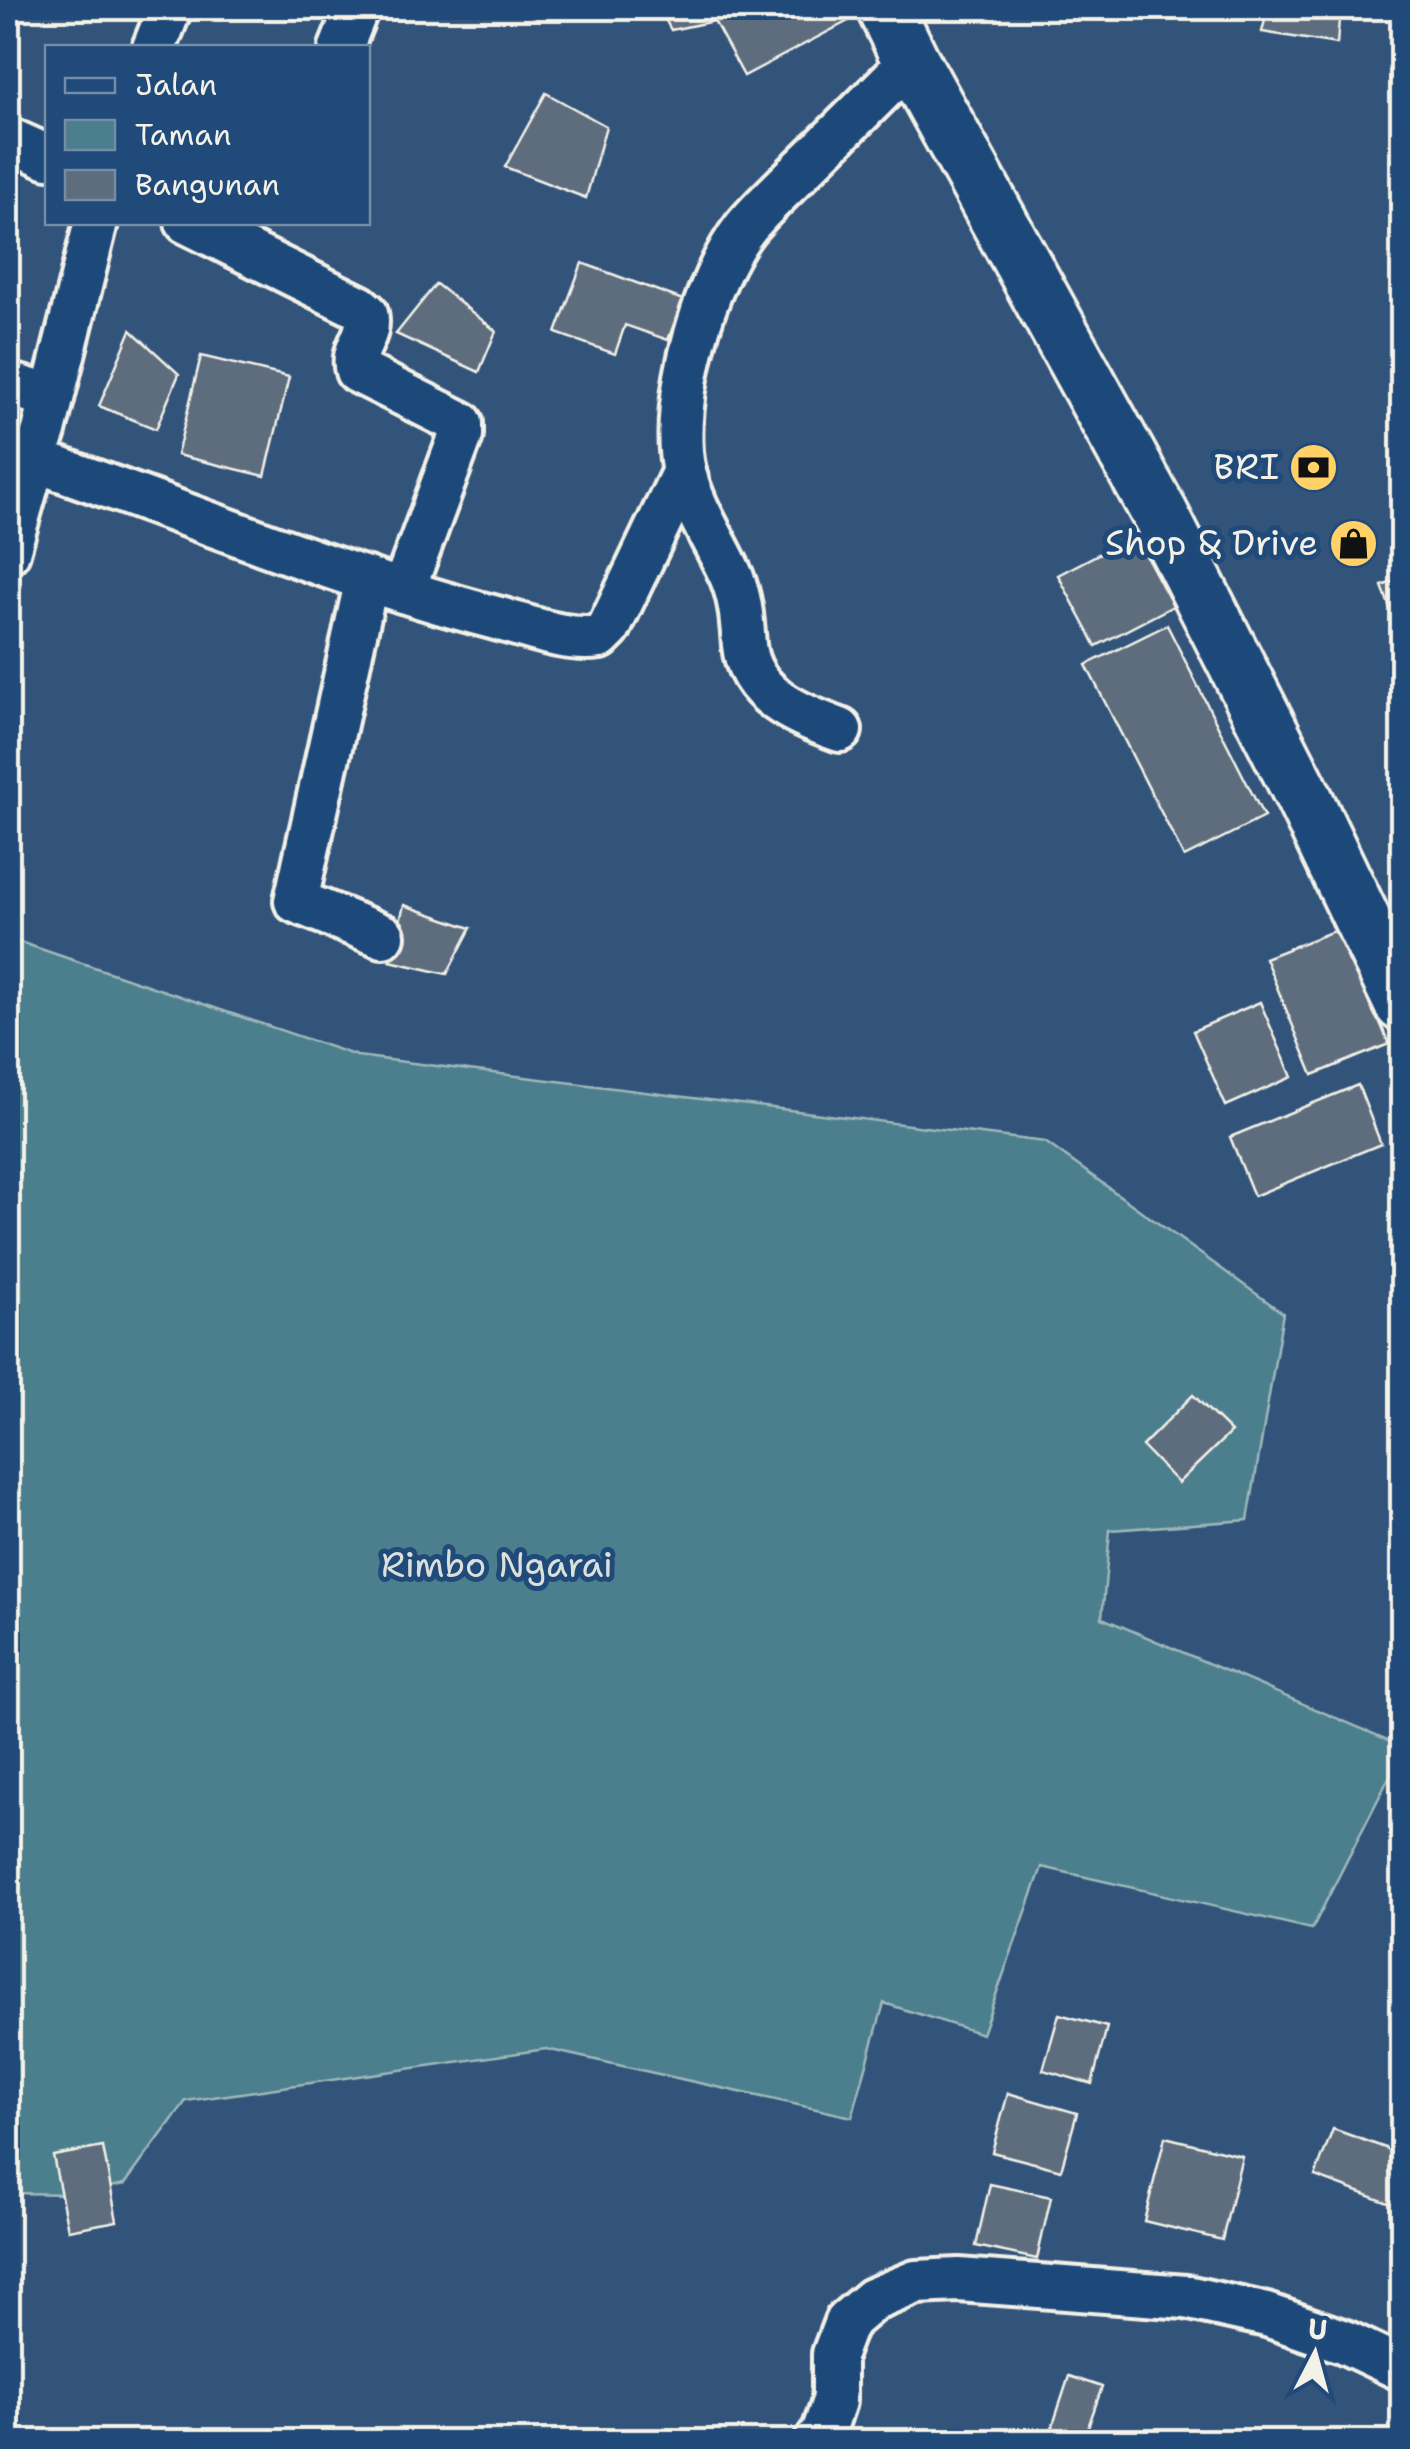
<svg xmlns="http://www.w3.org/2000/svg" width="1410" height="2449" font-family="'Shantell Sans',sans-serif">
<rect width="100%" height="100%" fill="#32547b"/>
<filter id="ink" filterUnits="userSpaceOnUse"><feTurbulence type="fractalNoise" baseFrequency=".01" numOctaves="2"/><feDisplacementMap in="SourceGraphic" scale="20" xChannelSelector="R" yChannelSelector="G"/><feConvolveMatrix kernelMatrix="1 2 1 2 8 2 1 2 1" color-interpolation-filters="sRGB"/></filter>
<g filter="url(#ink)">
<path fill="#4b7f8d" stroke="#a0b8ba" stroke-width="2.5" d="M8 938 357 1056 1045 1142 1283 1313 1248 1520 1110 1530 1102 1618 1402 1746V1752L1312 1929 1042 1867 982 2034 884 2003 852 2117 546 2049 186 2101 125 2184 75 2194 8 2193Z"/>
<g fill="#5d6d7d" stroke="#f4f1e8" stroke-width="2.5">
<path d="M659 8H849L854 18 744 76 714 21 671 30Z"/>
<path d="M1268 8H1340L1337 44 1262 32Z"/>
<path d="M546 93 606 126 586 198 505 167Z"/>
<path d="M582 263 683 300 668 340 625 325 615 354 556 333Z"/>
<path d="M436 284 496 331 479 372 396 334Z"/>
<path d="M131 330 179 374 156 429 99 406Z"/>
<path d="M201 356 289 377 265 476 177 455Z"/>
<path d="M1135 535 1173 606 1096 646 1058 575Z"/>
<path d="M1402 578V641L1382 586Z"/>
<path d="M1167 625 1264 817 1184 857 1086 665Z"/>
<path d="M404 905 471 928 447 974 390 961Z"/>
<path d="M1341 928 1389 1044 1313 1075 1265 958Z"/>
<path d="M1260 1002 1292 1077 1226 1106 1193 1031Z"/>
<path d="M1358 1085 1381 1144 1254 1196 1230 1137Z"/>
<path d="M1193 1395 1231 1432 1178 1483 1142 1446Z"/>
<path d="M1059 2014 1107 2027 1092 2084 1043 2070Z"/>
<path d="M1008 2093 1077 2113 1061 2170 992 2152Z"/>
<path d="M1333 2129 1402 2154V2172L1391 2204 1315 2176Z"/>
<path d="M1165 2137 1242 2156 1222 2240 1144 2221Z"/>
<path d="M103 2147 117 2221 68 2230 53 2156Z"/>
<path d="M990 2184 1051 2197 1037 2259 976 2246Z"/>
<path d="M1069 2376 1102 2387 1084 2439 1052 2428Z"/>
</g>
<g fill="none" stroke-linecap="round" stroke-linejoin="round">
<defs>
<g id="street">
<path d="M154 48 170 8"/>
<path d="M341 48 357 8"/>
<path d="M8 139 48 157"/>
<path d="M96 222 44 431 34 460C188 513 339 577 496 618 529 627 566 642 600 637L609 628 684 471"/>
<path d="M187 222 359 307 366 313C372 338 350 348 357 371L461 423V435L403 591"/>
<path d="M8 384 52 397"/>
<path d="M8 552 34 460"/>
<path d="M367 579 296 901 383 936"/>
<path d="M840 730C798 715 749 695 744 645 742 622 741 600 732 578 716 541 691 507 683 467 671 400 703 282 745 228 762 207 784 188 803 168 839 133 875 97 911 61"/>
<path d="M816 2442 824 2431 834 2401V2354L846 2322 872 2300 916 2282 959 2280 1186 2297 1267 2315 1345 2342 1402 2369"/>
</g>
<path id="highway" d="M885 8 911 61 1160 514 1303 796 1402 1003"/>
</defs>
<use href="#street" stroke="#f4f1e8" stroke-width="50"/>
<use href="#highway" stroke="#f4f1e8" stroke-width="62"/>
<use href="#street" stroke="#1f4a7a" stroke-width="42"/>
<use href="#highway" stroke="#1f4a7a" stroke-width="55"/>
</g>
</g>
<defs>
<symbol id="bank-disc" viewBox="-11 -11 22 22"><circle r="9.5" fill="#ffd166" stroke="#1f4a7a"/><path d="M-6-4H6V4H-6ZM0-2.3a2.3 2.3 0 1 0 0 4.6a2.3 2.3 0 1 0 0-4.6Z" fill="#111"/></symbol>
<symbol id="shop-disc" viewBox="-11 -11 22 22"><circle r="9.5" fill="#ffd166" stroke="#1f4a7a"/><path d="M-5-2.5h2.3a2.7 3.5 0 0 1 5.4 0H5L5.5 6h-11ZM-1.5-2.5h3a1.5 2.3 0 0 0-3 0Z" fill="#111"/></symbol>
</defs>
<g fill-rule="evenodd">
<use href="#bank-disc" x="1286" y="440" width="55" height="55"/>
<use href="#shop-disc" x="1326" y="516" width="55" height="55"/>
</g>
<g text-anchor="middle" stroke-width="10" stroke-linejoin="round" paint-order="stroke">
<g font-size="35" fill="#f4f1e8" stroke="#1f4a7a" text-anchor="end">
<text x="1279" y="479">BRI</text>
<text x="1318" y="555">Shop &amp; Drive</text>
</g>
<g font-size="35" fill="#dbe0da" stroke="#1f4a7a">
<text x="497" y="1577">Rimbo Ngarai</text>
</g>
</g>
<rect width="1410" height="2449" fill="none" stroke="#1f4a7a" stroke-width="40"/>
<rect x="20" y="20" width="1370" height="2409" fill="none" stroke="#f4f1e8" stroke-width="4" filter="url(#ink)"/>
<rect x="45" y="45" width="325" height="180" fill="#1f4a7a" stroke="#748da6" stroke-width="2.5"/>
<rect x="65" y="78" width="50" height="15" fill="#1f4a7a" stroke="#748da6" stroke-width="2.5"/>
<text x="135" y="95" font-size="30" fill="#f4f1e8">Jalan</text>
<rect x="65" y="120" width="50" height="30" fill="#4b7f8d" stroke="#748da6" stroke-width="2.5"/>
<text x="135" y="145" font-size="30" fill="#f4f1e8">Taman</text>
<rect x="65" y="170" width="50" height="30" fill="#5d6d7d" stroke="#748da6" stroke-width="2.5"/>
<text x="135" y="195" font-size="30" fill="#f4f1e8">Bangunan</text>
<g transform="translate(1315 2354) rotate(6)" stroke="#1f4a7a" stroke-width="8" paint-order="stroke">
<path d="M0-8L18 38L0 25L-18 38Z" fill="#f4f1e8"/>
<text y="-15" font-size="28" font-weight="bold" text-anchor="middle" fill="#f4f1e8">U</text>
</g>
</svg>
